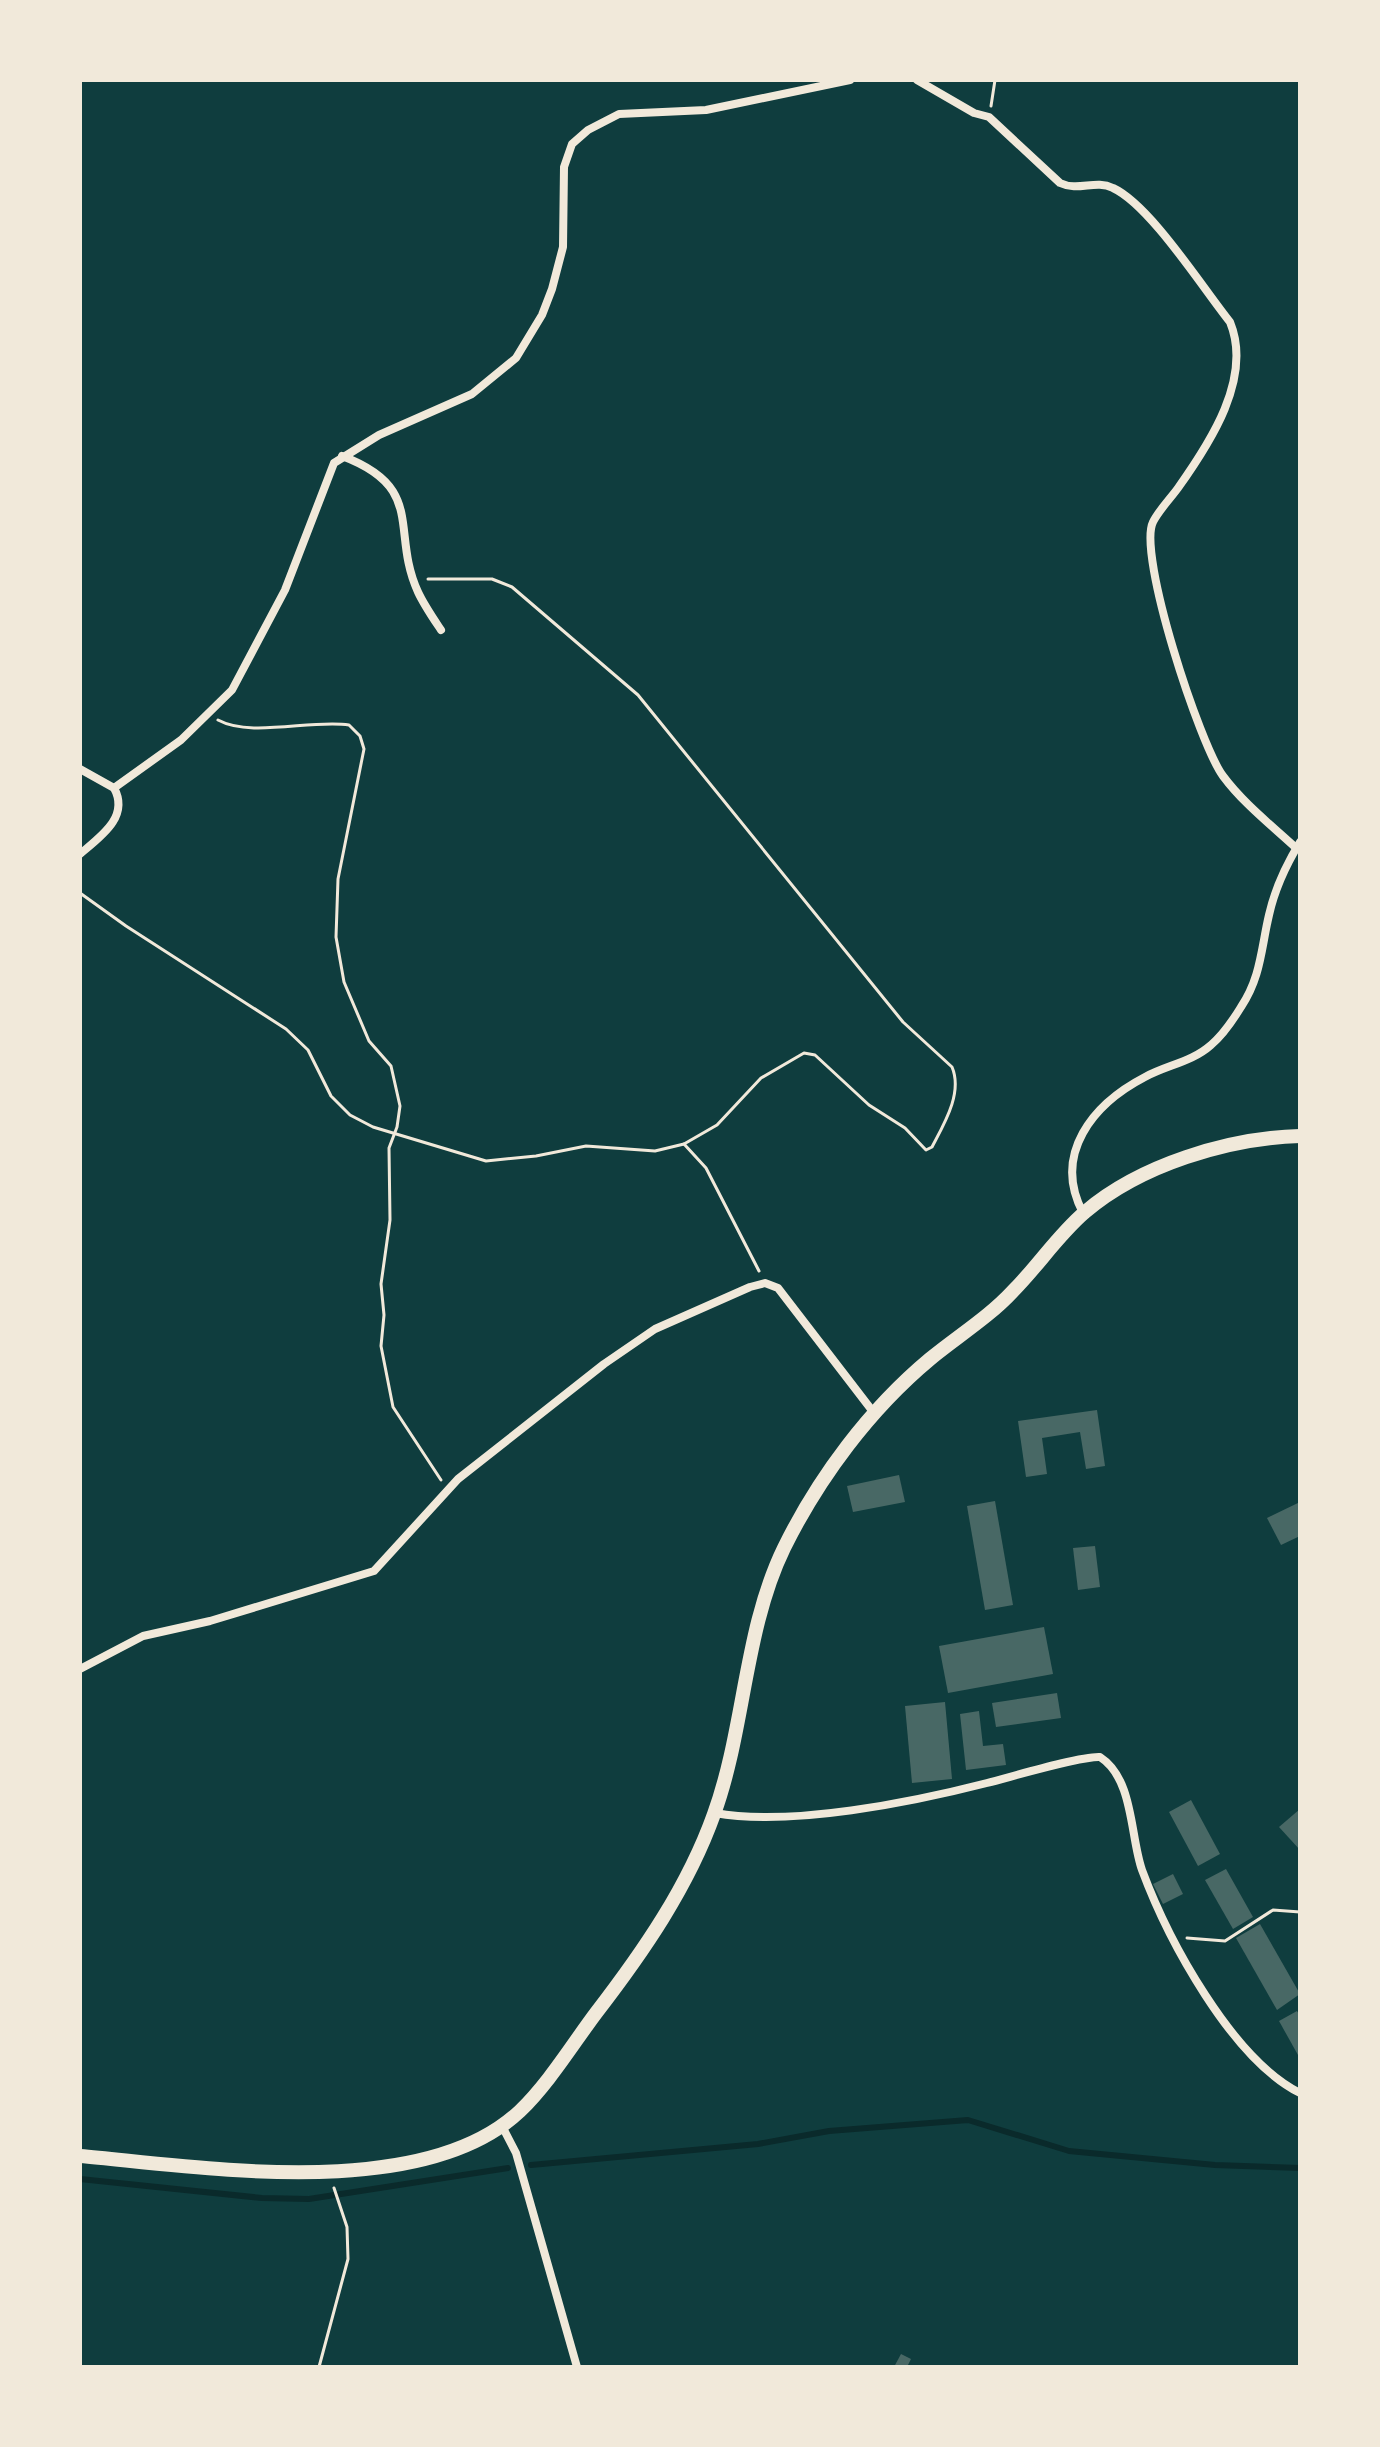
<svg xmlns="http://www.w3.org/2000/svg" width="1380" height="2447" font-family="'Golos Text',sans-serif">
<rect width="100%" height="100%" fill="#0f3d3e"/>
<g fill="none" stroke-linecap="round" stroke-linejoin="round">
<g stroke="#0a2a2b" stroke-width="6">
<path d="M531 2165 758 2144 829 2131 968 2120 1069 2151 1215 2165 1300 2168"/>
<path d="M80 2179 262 2198 309 2199 508 2168"/>
</g>
</g>
<g fill="#486865">
<path d="M1097 1410 1105 1466 1086 1469 1080 1432 1042 1438 1047 1474 1026 1477 1018 1421Z"/>
<path d="M899 1475 905 1502 853 1512 847 1486Z"/>
<path d="M995 1501 1013 1605 985 1610 967 1506Z"/>
<path d="M1300 1502V1536L1281 1545 1267 1518Z"/>
<path d="M1095 1546 1100 1587 1078 1590 1073 1548Z"/>
<path d="M1044 1627 1053 1674 948 1693 939 1646Z"/>
<path d="M1057 1693 1061 1718 996 1727 992 1703Z"/>
<path d="M945 1702 952 1779 912 1783 905 1706Z"/>
<path d="M979 1711 983 1746 1003 1744 1006 1765 966 1770 960 1714Z"/>
<path d="M1191 1800 1220 1854 1198 1866 1169 1812Z"/>
<path d="M1300 1809V1850L1279 1827Z"/>
<path d="M1226 1869 1253 1917 1233 1929 1205 1880Z"/>
<path d="M1173 1874 1183 1894 1163 1904 1153 1884Z"/>
<path d="M1260 1924 1300 1994 1277 2010 1236 1938Z"/>
<path d="M1297 2011 1300 2016 1298 2055 1279 2021Z"/>
<path d="M901 2354 911 2359 907 2367H894Z"/>
</g>
<g fill="none" stroke-linecap="round" stroke-linejoin="round">
<g stroke="#f1e9da" stroke-width="3">
<path d="M991 106 995 80"/>
<path d="M218 720C251 738 312 719 349 725L360 736 364 749 338 879 336 937 344 982 369 1041 391 1066 400 1106 397 1127 389 1148 390 1220 381 1284 384 1315 381 1346 393 1407 441 1480"/>
<path d="M80 893 126 926 286 1029 308 1050 331 1096 350 1115 373 1127 486 1161 536 1156 586 1146 655 1151 684 1144 717 1125 761 1078 804 1053 815 1055 869 1105 905 1128 926 1150 932 1147C944 1124 963 1093 952 1067L903 1022 638 695 512 587 492 579H428"/>
<path d="M684 1144 706 1168 759 1271"/>
<path d="M1187 1938 1225 1941 1273 1910 1300 1912"/>
<path d="M319 2367 348 2259 347 2227 334 2188"/>
</g>
<g stroke="#f1e9da" stroke-width="8">
<path d="M917 80 974 113 989 117 1060 183C1079 192 1095 179 1113 188 1150 205 1202 287 1230 322 1253 378 1210 443 1178 488 1170 499 1159 510 1153 522 1137 554 1200 745 1223 776 1243 803 1271 825 1296 848"/>
<path d="M342 456C427 488 390 531 418 592 424 605 433 618 441 630"/>
<path d="M80 769 114 788C130 817 100 837 80 854"/>
<path d="M114 788 181 740 232 690 285 590 334 463 379 435 472 394 516 358 542 315 552 289 563 247 564 167 572 144 588 130 619 114 706 110 850 80"/>
<path d="M1083 1213C1052 1154 1093 1104 1145 1077 1167 1065 1192 1062 1211 1045 1223 1035 1233 1020 1241 1007 1261 977 1261 949 1269 915 1275 888 1286 865 1300 842"/>
<path d="M80 1669 143 1636 210 1621 374 1571 458 1479 604 1364 655 1329 750 1287 765 1283 778 1288 874 1413"/>
<path d="M715 1813C790 1827 913 1802 987 1783 1011 1777 1080 1756 1100 1757 1134 1779 1130 1836 1142 1870 1168 1940 1232 2059 1300 2093"/>
<path d="M502 2126 516 2153 577 2367"/>
</g>
<path stroke="#f1e9da" stroke-width="14" d="M80 2156C203 2167 423 2203 520 2111 549 2083 572 2045 596 2013 643 1952 688 1887 714 1814 745 1729 744 1630 784 1548 819 1477 870 1409 930 1359 958 1336 989 1317 1013 1291 1038 1266 1058 1235 1085 1212 1140 1165 1228 1138 1300 1136"/>
</g>
<rect width="1380" height="2447" fill="none" stroke="#f1e9da" stroke-width="164"/>
</svg>
